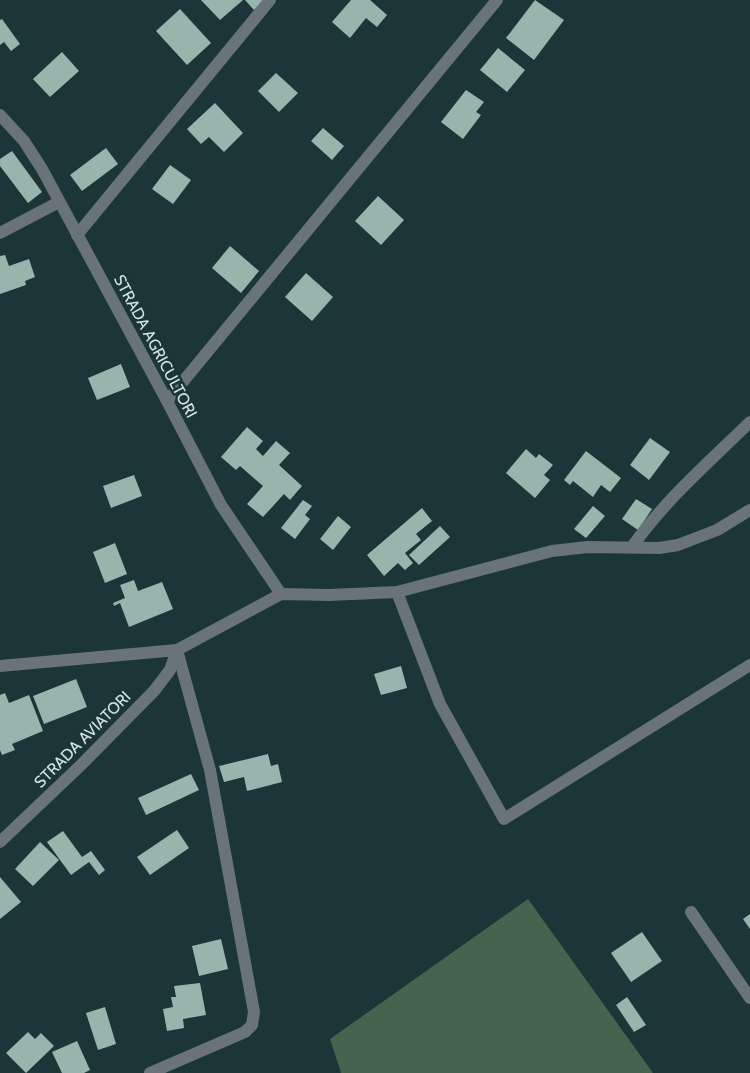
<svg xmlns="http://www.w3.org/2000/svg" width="750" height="1073" font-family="Cabin,sans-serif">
<rect width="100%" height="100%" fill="#1b3538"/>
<path fill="#44644d" d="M528 899 653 1073H341L330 1039Z"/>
<g fill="#98b5ad">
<path d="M201 0H243L220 20Z"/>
<path d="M245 0H265L254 10Z"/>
<path d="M351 0H370L387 15 377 27 366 18 350 38 332 22Z"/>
<path d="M535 0 564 20 534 60 506 38Z"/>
<path d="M180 9 211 43 187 65 156 31Z"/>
<path d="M2 19 20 44 11 51 4 42 0 45V20Z"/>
<path d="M498 48 525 70 507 92 480 70Z"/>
<path d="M62 52 79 71 50 97 33 79Z"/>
<path d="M276 73 298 93 279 112 258 91Z"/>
<path d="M466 90 484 102 476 112 481 115 463 139 441 122Z"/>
<path d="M215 103 243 133 224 152 209 137 201 144 187 129Z"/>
<path d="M323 128 344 146 332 160 311 141Z"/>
<path d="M106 148 118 164 82 191 70 175Z"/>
<path d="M12 151 42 192 28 203 0 166V159Z"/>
<path d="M170 165 191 180 173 204 152 189Z"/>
<path d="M378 196 404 220 381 245 355 221Z"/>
<path d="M230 246 259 271 241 293 212 268Z"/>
<path d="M5 255 9 266 29 259 35 277 25 281 26 285 0 294V256Z"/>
<path d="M306 273 333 297 312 321 285 297Z"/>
<path d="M121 364 130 387 97 400 88 378Z"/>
<path d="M247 427 263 441 256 449 263 456 276 441 290 453 279 465 302 486 290 500 284 494 263 517 247 504 263 486 240 466 236 470 221 457Z"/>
<path d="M650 438 670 452 649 480 630 465Z"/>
<path d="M526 449 536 458 539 454 553 465 544 475 550 480 535 498 506 473Z"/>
<path d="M586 451 621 478 610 492 601 485 593 497 573 481 570 485 564 480Z"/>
<path d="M134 475 142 496 111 508 103 486Z"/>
<path d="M636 499 652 509 638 530 622 519Z"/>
<path d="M303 500 312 506 305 515 310 519 295 539 281 528Z"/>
<path d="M593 506 605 516 586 538 574 529Z"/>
<path d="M422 508 432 521 416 534 421 540 405 553 413 563 405 570 398 563 384 576 367 555Z"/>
<path d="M338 516 351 527 333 550 320 539Z"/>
<path d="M440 526 450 537 419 565 409 555Z"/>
<path d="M115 543 127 574 105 583 93 552Z"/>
<path d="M134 580 138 591 162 582 173 609 129 627 120 603 114 606 113 603 125 598 120 585Z"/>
<path d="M401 666 407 688 381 695 374 674Z"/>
<path d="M76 679 87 707 44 724 33 696Z"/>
<path d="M5 693 9 703 29 695 43 731 12 744 15 750 2 755 0 750V695Z"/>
<path d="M268 754 271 766 278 764 282 782 247 791 244 777 224 782 219 766Z"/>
<path d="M191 774 199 790 146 815 138 798Z"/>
<path d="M177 830 189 848 150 875 137 857Z"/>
<path d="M63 831 82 857 91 851 105 870 99 875 89 862 71 875 47 842Z"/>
<path d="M40 842 59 860 33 886 15 869Z"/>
<path d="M0 877 21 902 0 919Z"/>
<path d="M750 914V929L743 919Z"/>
<path d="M642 932 662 961 631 982 611 953Z"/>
<path d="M221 939 228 969 199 976 192 946Z"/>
<path d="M200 983 206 1015 183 1019 184 1028 167 1031 163 1009 173 1007 171 997H176L174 986Z"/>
<path d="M627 997 646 1025 634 1032 616 1005Z"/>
<path d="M105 1007 116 1044 98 1050 86 1013Z"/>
<path d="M28 1032 35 1039 41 1033 54 1046 26 1073 6 1053Z"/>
<path d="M77 1041 90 1070 84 1073H62L52 1052Z"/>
</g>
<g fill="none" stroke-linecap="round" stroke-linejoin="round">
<g stroke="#697379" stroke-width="12">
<path d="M0 115 24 141 42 169 167 401 221 505 281 594"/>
<path d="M0 233 59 202"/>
<path d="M77 235 270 0"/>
<path d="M167 401 497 0"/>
<path d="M632 547C665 500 709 462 750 422"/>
<path d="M397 592 440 704 504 819 750 665"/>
<path d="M0 666 177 650 281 594 329 595 397 592 552 551 588 547 659 548 678 545 717 530 750 510"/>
<path d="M0 842 80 766 154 691 170 670 177 650"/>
<path d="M691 912 750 998"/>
<path d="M150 1073 245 1032 252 1025 254 1012 210 770 177 650"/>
</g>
</g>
<g text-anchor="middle" stroke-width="5" stroke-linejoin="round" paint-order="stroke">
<g font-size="16" fill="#d4e3e4" stroke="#1b3538">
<text transform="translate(156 346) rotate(62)" y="6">STRADA AGRICULTORI</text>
<text transform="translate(82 739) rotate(-45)" y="6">STRADA AVIATORI</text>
</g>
</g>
</svg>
